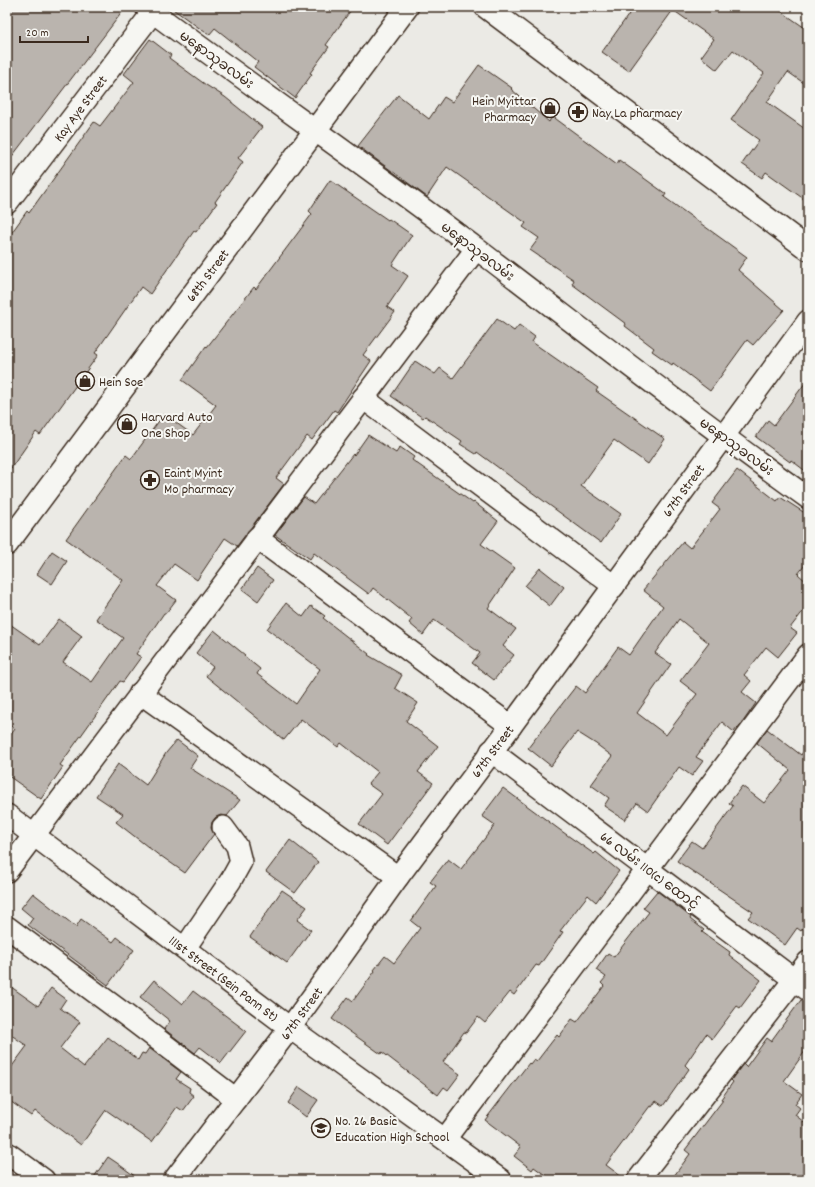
<svg xmlns="http://www.w3.org/2000/svg" width="815" height="1187" font-family="Dekko,'Noto Sans Myanmar',sans-serif">
<rect width="100%" height="100%" fill="#ebeae5"/>
<filter id="ink" filterUnits="userSpaceOnUse"><feTurbulence type="fractalNoise" baseFrequency=".025" numOctaves="2"/><feDisplacementMap in="SourceGraphic" scale="8" xChannelSelector="R" yChannelSelector="G"/><feConvolveMatrix kernelMatrix="1 2 1 2 8 2 1 2 1" color-interpolation-filters="sRGB"/></filter>
<g filter="url(#ink)">
<g fill="#bab4ae" stroke="#3b2a1e" fill-rule="evenodd">
<path d="M7 7H126L7 163Z"/>
<path d="M170 7H353L326 45 329 47 310 73 312 74 295 98 254 67 258 62 215 28 209 35Z"/>
<path d="M634 7H775L808 30V86L788 72 767 102 808 131V202L766 172 762 178 742 164 759 140 731 120 764 73 733 50 717 70 701 57 714 39 673 10 629 71 602 52Z"/>
<path d="M150 39 171 55 169 58 206 85 225 97 262 127 238 158 243 162 215 202 217 203 196 232 194 231 150 294 141 287 95 353 98 355 40 435 36 432 7 474V239L27 211 29 213 94 122 100 126 134 82 124 74Z"/>
<path d="M479 65 512 88 511 89 549 122 552 116 617 164 619 160 666 194 664 197 747 257 738 270 784 310 753 345 747 340 710 391 673 363 672 365 652 351 654 348 625 326 626 324 572 284 574 280 530 250 539 238 523 227 526 223 447 167 427 197 358 146 398 95 429 119 444 97 452 102Z"/>
<path d="M330 180 388 220 389 219 412 235 392 265 408 276 387 307 395 312 363 355 371 361 337 412 334 410 312 440 307 436 276 478 284 484 237 546 225 538 197 580 174 564 157 586 176 600 166 613H164L136 654 141 657 123 682 120 681 60 765 63 767 41 799 7 775V740L15 729 7 723V622L40 645 59 619 82 636 63 662 92 682 123 638 96 619 123 580 66 539 126 455 131 459 164 414 193 435 216 405 182 380 206 346 207 347 254 287 256 289 312 214 309 211Z"/>
<path d="M497 319 514 331 519 325 535 337 532 342 598 388 596 391 665 439 648 464 614 440 581 486 621 514 601 543 477 452 476 454 460 444 462 441 425 416 423 418 391 396 415 361 435 374 440 368 453 378Z"/>
<path d="M808 379V473L791 460 790 462 756 437 768 420 774 425Z"/>
<path d="M368 435 396 453 400 447 414 457 412 460 473 503 474 502 498 521 481 544 515 568 488 608 516 629 503 646 514 655 494 680 472 663 480 653 434 620 423 635 409 623 412 619 373 588 369 594 314 553 310 559 275 535 304 497 314 504 353 454 354 455Z"/>
<path d="M737 470 777 501 780 497 808 515V561L798 574 808 583V605L790 628 797 633 778 657 766 647 744 675 751 681 742 692 756 703 738 729 737 728 734 732 722 722 696 757 703 761 692 776 679 767 648 811 637 803 625 820 604 806 609 798 591 785 612 756 596 744 577 732 551 766 528 748 576 686 585 693 618 647 629 655 663 606 643 590 683 542 690 548 720 509 712 503ZM679 619 709 643 680 681 697 694 666 735 637 713 671 664 655 653Z"/>
<path d="M52 551 67 561 52 584 37 574Z"/>
<path d="M257 568 273 580 258 601 242 589Z"/>
<path d="M540 568 564 587 550 606 525 586Z"/>
<path d="M286 603 303 617 311 606 325 616 323 618 369 654 368 655 402 675 395 688 418 703 406 721 438 746 418 772 433 783 387 845 359 824 382 794 368 784 378 772 341 743 338 747 301 719 284 740 206 676 213 667 196 653 214 630 245 655 244 656 260 669 257 674 296 704 320 669 267 629Z"/>
<path d="M767 729 801 755 808 745V921L801 931 797 928 785 945 748 918 753 912 677 861 692 841 702 848 733 806 729 803 742 786 764 803 790 770 757 743Z"/>
<path d="M177 740 198 756 190 768 240 800 227 816 221 815 216 817 212 822 211 828 214 834 185 873 161 856V857L116 822 123 814 96 796 118 764 146 785 166 753Z"/>
<path d="M503 788 560 830 594 854 596 852 619 871 596 902 588 895 560 931 563 932 539 966 536 965 514 995 510 992 485 1023 478 1017 466 1033 464 1032 443 1062 460 1074 448 1090 444 1087 438 1095 382 1052 381 1054 332 1019 348 997 353 1001 375 971 374 970 385 956 394 963 420 928 411 921 436 886 430 882 448 859 461 869 495 825 482 816Z"/>
<path d="M290 840 318 862 295 893 266 872Z"/>
<path d="M282 890 307 907 297 920 311 930 287 963 250 937Z"/>
<path d="M657 891 691 917 690 919 704 930 702 932 730 952 729 955 761 980 740 1008 737 1006 712 1039 706 1034 685 1065 689 1069 663 1106 656 1101 652 1107 650 1106 606 1165 626 1180H552L534 1167 532 1170 514 1156 521 1147 485 1120 529 1063 530 1064 534 1059 537 1061 557 1035 559 1037 572 1019 577 1022 604 986 601 983 606 977 596 970 608 953 614 957 649 912 643 908Z"/>
<path d="M33 893 76 927 81 919 113 942 117 937 134 950 108 985 28 925 33 918 21 908Z"/>
<path d="M154 980 183 1004 193 991 246 1031 221 1063 200 1047 195 1053 164 1029 170 1021 140 997Z"/>
<path d="M7 984 38 1006 51 988 66 999 60 1008 80 1022 60 1048 84 1067 108 1037 138 1060 142 1053 145 1054 149 1048 181 1072 176 1079 190 1088 189 1092 194 1096 183 1111 177 1107 152 1142 106 1110 81 1145 35 1111 31 1116 7 1099V1073L27 1046 7 1032Z"/>
<path d="M801 1000 808 1002V1047L784 1081 802 1094 795 1104 800 1108 795 1115 808 1125V1180H671L690 1154 685 1150 723 1100 721 1099 733 1082 731 1080 743 1064 746 1067 767 1038 771 1041Z"/>
<path d="M299 1087 318 1100 306 1117 288 1103Z"/>
<path d="M108 1157 117 1163 140 1180H92Z"/>
</g>
<g fill="none" stroke-linecap="round" stroke-linejoin="round">
<defs>
<g id="street">
<path d="M146 7C256 89 368 167 477 249 587 333 696 418 808 498"/>
<path d="M7 203 153 12"/>
<path d="M363 398 614 586"/>
<path d="M257 538 511 726"/>
<path d="M140 693 398 877"/>
<path d="M491 751 808 990"/>
<path d="M7 815 290 1028 501 1180"/>
<path d="M7 871 476 249"/>
<path d="M7 927 123 1013 236 1099"/>
<path d="M185 948 231 880 241 862 237 846 223 827"/>
<path d="M445 1139 808 655"/>
<path d="M7 1153 44 1180"/>
<path d="M174 1180 290 1028 398 877 511 726 808 321"/>
<path d="M638 1180 808 962"/>
</g>
<g id="secondary">
<path d="M486 7 808 249"/>
<path d="M7 544 407 7"/>
</g>
</defs>
<use href="#street" stroke="#3b2a1e" stroke-width="24"/>
<use href="#secondary" stroke="#3b2a1e" stroke-width="25"/>
<use href="#street" stroke="#f6f6f2" stroke-width="21"/>
<use href="#secondary" stroke="#f6f6f2" stroke-width="22"/>
</g>
</g>
<defs>
<symbol id="shop-ring" viewBox="-11 -11 22 22"><circle r="9.5" fill="#f6f6f2" stroke="#3b2a1e" stroke-width="1.5"/><path d="M-5-2.5h2.3a2.7 3.5 0 0 1 5.4 0H5L5.5 6h-11ZM-1.5-2.5h3a1.5 2.3 0 0 0-3 0Z" fill="#3b2a1e"/></symbol>
<symbol id="pharmacy-ring" viewBox="-11 -11 22 22"><circle r="9.5" fill="#f6f6f2" stroke="#3b2a1e" stroke-width="1.5"/><path d="M-2-6h4v4h4v4h-4v4h-4v-4h-4v-4h4Z" fill="#3b2a1e"/></symbol>
<symbol id="school-ring" viewBox="-11 -11 22 22"><circle r="9.5" fill="#f6f6f2" stroke="#3b2a1e" stroke-width="1.5"/><path d="M0-5L7-2L0 1L-7-2ZM-4 1L0 2.5L4 1V4Q0 6-4 4Z" fill="#3b2a1e"/></symbol>
</defs>
<g fill-rule="evenodd">
<use href="#shop-ring" x="539" y="97" width="22" height="22"/>
<use href="#pharmacy-ring" x="567" y="101" width="22" height="22"/>
<use href="#shop-ring" x="74" y="370" width="22" height="22"/>
<use href="#shop-ring" x="116" y="413" width="22" height="22"/>
<use href="#pharmacy-ring" x="139" y="469" width="22" height="22"/>
<use href="#school-ring" x="310" y="1117" width="22" height="22"/>
</g>
<g text-anchor="middle" stroke-width="4" stroke-linejoin="round" paint-order="stroke">
<g font-size="14" fill="#3b2a1e" stroke="#f6f6f2">
<text transform="translate(217 59) rotate(36)" y="5">မနောသုခလမ်း</text>
<text transform="translate(80 108) rotate(-53)" y="5">Kay Aye Street</text>
<text transform="translate(478 251) rotate(37)" y="5">မနောသုခလမ်း</text>
<text transform="translate(207 275) rotate(-53)" y="5">68th Street</text>
<text transform="translate(737 446) rotate(36)" y="5">မနောသုခလမ်း</text>
<text transform="translate(683 490) rotate(-54)" y="5">67th Street</text>
<text transform="translate(492 751) rotate(-53)" y="5">67th Street</text>
<text transform="translate(650 870) rotate(37)" y="5">66 လမ်း 110(c) ထောင့်</text>
<text transform="translate(224 978) rotate(37)" y="5">111st Street (Sein Pann St)</text>
<text transform="translate(301 1013) rotate(-54)" y="5">67th Street</text>
</g>
<g font-size="14" fill="#3b2a1e" stroke="#f6f6f2" text-anchor="start">
<text x="536" y="105" text-anchor="end">Hein Myittar<tspan x="536" dy="16">Pharmacy</tspan></text>
<text x="592" y="117">Nay La pharmacy</text>
<text x="99" y="386">Hein Soe</text>
<text x="141" y="421">Harvard Auto<tspan x="141" dy="16">One Shop</tspan></text>
<text x="164" y="477">Eaint Myint<tspan x="164" dy="16">Mo pharmacy</tspan></text>
<text x="335" y="1125">No. 26 Basic<tspan x="335" dy="16">Education High School</tspan></text>
</g>
</g>
<rect width="815" height="1187" fill="none" stroke="#f6f6f2" stroke-width="24"/>
<rect x="12" y="12" width="791" height="1163" fill="none" stroke="#3b2a1e" stroke-width="1.5" filter="url(#ink)"/>
<path d="M20 36v6h68v-6" fill="none" stroke="#3b2a1e" stroke-width="2"/>
<text x="26" y="36" font-size="12" fill="#3b2a1e" stroke="#f6f6f2" stroke-width="3" paint-order="stroke">20 m</text>
</svg>
